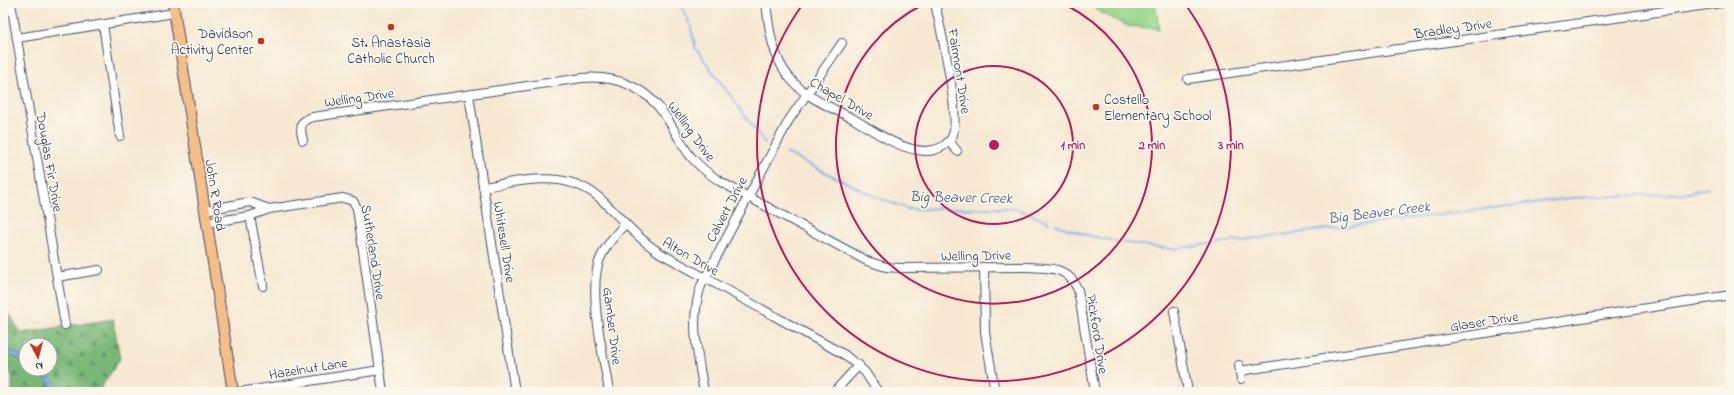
<svg xmlns="http://www.w3.org/2000/svg" width="1734" height="395" font-family="'Indie Flower',sans-serif">
<defs>
<pattern id="forest-firs" width="22" height="20" patternUnits="userSpaceOnUse"><rect width="22" height="20" fill="#7ab878"/><path d="M5 1l3.5 6h-7zM16 11l3.5 6h-7z" fill="#639666"/></pattern>
<pattern id="water-rules" width="6" height="5" patternUnits="userSpaceOnUse"><rect width="6" height="5" fill="#7fb2ec"/><path d="M0 2.5h6" fill="none" stroke="#6791c2"/></pattern>
</defs>
<rect width="100%" height="100%" fill="#fbf7ec"/>
<filter id="ink" filterUnits="userSpaceOnUse"><feTurbulence type="fractalNoise" baseFrequency=".025" numOctaves="2"/><feDisplacementMap in="SourceGraphic" scale="8" xChannelSelector="R" yChannelSelector="G"/><feConvolveMatrix kernelMatrix="1 2 1 2 8 2 1 2 1" color-interpolation-filters="sRGB"/></filter>
<filter id="wash" filterUnits="userSpaceOnUse"><feTurbulence type="fractalNoise" baseFrequency=".012" numOctaves="4" result="noise"/><feDisplacementMap in="SourceGraphic" scale="16" xChannelSelector="R" yChannelSelector="G"/><feGaussianBlur stdDeviation="0.9" result="paint"/><feColorMatrix in="noise" values="0 0 0 0 0 0 0 0 0 0 0 0 0 0 0 0 0 1.4 0 .05"/><feComposite in="paint" operator="in"/></filter>
<g filter="url(#wash)">
<rect width="100%" height="100%" fill="#f7e8d2"/>
<path fill="#99d78c" stroke="#5a8375" d="M1091 3H1155L1159 29 1128 26 1099 12Z"/>
<path fill="url(#forest-firs)" stroke="#4a746b" fill-rule="evenodd" d="M3 308H6L21 333 113 319 120 359 98 392H12V376L3 360ZM26 345H50V369H26Z"/>
<g fill="url(#water-rules)" stroke="#4d70a5">
<path d="M3 346 26 359V363L3 351Z"/>
<path d="M35 369C47 369 55 383 62 392H57L44 377Z"/>
</g>
<g fill="none" stroke-linecap="round" stroke-linejoin="round">
<g stroke="#7fb2ec" stroke-width="2">
<path d="M575 3 576 6 660 3"/>
<path d="M679 3 690 24 696 49 765 143"/>
<path d="M786 153 874 196 908 209 1015 208 1049 222"/>
<path d="M1055 224C1093 240 1132 244 1172 249L1571 198 1688 193 1708 188"/>
</g>
</g>
</g>
<g filter="url(#ink)">
<g fill="none" stroke-linecap="round" stroke-linejoin="round">
<defs>
<g id="minor">
<path d="M11 3 65 325"/>
<path d="M766 3C769 29 772 56 789 77 804 97 830 107 852 118 874 131 899 150 926 151 936 151 947 146 952 137 962 119 940 27 935 3"/>
<path d="M103 25 120 136"/>
<path d="M17 38 174 13"/>
<path d="M1188 79 1721 3"/>
<path d="M469 95 515 392"/>
<path d="M303 140 301 131 302 123 307 119 313 117 582 78C616 75 647 87 666 117 675 130 682 146 692 158 701 168 710 175 721 182L867 261 886 267 900 268 1026 267C1049 268 1068 266 1078 290L1095 392"/>
<path d="M949 141 957 151"/>
<path d="M483 187C526 180 571 168 605 203 623 221 639 239 660 253L845 355 865 372 878 392"/>
<path d="M205 210 250 202 269 209"/>
<path d="M250 216 263 286"/>
<path d="M206 223 250 216 269 209 343 198 353 201 357 208C366 269 374 331 383 392"/>
<path d="M984 267 985 332 995 392"/>
<path d="M57 277 99 270"/>
<path d="M1174 311 1188 392"/>
<path d="M1239 365 1241 379"/>
<path d="M1240 371 1731 295"/>
<path d="M239 392 380 370"/>
<path d="M609 392C604 357 587 290 600 259 606 245 615 235 625 224"/>
<path d="M704 392C698 356 689 321 701 286L789 120 842 43"/>
<path d="M834 392 859 365"/>
</g>
<path id="major" d="M173 3 233 392"/>
</defs>
<use href="#minor" stroke="#3c4b6f" stroke-width="10"/>
<use href="#major" stroke="#3c4b6f" stroke-width="12"/>
<use href="#minor" stroke="#fff" stroke-width="8"/>
<use href="#major" stroke="#f6be87" stroke-width="10"/>
</g>
</g>
<g fill="none" stroke="#c2185b" stroke-width="2">
<circle cx="994" cy="145" r="79"/>
<path d="M1064 4A158 158 0 1 1 924 4"/>
<path d="M1185 4A237 237 0 1 1 803 4"/>
</g>
<g fill="#c8321e" stroke="#fbf7ec" stroke-width="1.5">
<circle cx="391" cy="27" r="4"/>
<circle cx="261" cy="41" r="4"/>
<circle cx="1096" cy="107" r="4"/>
</g>
<g text-anchor="middle" stroke-width="3.5" stroke-linejoin="round" paint-order="stroke">
<g font-size="14" fill="#1b2f5e" stroke="#fbf7ec">
<text transform="translate(1453 28) rotate(-8)" y="5">Bradley Drive</text>
<text transform="translate(960 71) rotate(81)" y="5">Fairmont Drive</text>
<text transform="translate(359 97) rotate(-8)" y="5">Welling Drive</text>
<text transform="translate(842 98) rotate(30)" y="5">Chapel Drive</text>
<text transform="translate(692 131) rotate(54)" y="5">Welling Drive</text>
<text transform="translate(50 162) rotate(80)" y="5">Douglas Fir Drive</text>
<text transform="translate(216 195) rotate(81)" y="5">John R Road</text>
<text transform="translate(726 209) rotate(-62)" y="5">Calvert Drive</text>
<text transform="translate(505 242) rotate(81)" y="5">Whitesell Drive</text>
<text transform="translate(374 252) rotate(81)" y="5">Sutherland Drive</text>
<text transform="translate(976 255) rotate(-1)" y="5">Welling Drive</text>
<text transform="translate(691 256) rotate(30)" y="5">Alton Drive</text>
<text transform="translate(1484 321) rotate(-9)" y="5">Glaser Drive</text>
<text transform="translate(613 326) rotate(83)" y="5">Gamber Drive</text>
<text transform="translate(1098 334) rotate(81)" y="5">Pickford Drive</text>
<text transform="translate(308 368) rotate(-9)" y="5">Hazelnut Lane</text>
</g>
<g font-size="14" fill="#1b2f5e" stroke="#fbf7ec" text-anchor="end">
<text x="253" y="38">Davidson<tspan x="253" dy="16">Activity Center</tspan></text>
<text x="391" y="47" text-anchor="middle">St. Anastasia<tspan x="391" dy="16">Catholic Church</tspan></text>
<text x="1104" y="104" text-anchor="start">Costello<tspan x="1104" dy="16">Elementary School</tspan></text>
</g>
<g font-size="15" font-style="italic" fill="#395689" stroke="#fbf7ec">
<text transform="translate(961 197) rotate(1)" y="5">Big Beaver Creek</text>
<text transform="translate(1379 212) rotate(-7)" y="5">Big Beaver Creek</text>
</g>
</g>
<circle cx="994" cy="145" r="6" fill="#c2185b" stroke="#fbf7ec" stroke-width="2"/>
<g font-size="12" text-anchor="middle" font-weight="bold" fill="#c2185b" stroke="#fbf7ec" stroke-width="3.5" stroke-linejoin="round" paint-order="stroke">
<text x="1073" y="149">1 min</text>
<text x="1152" y="149">2 min</text>
<text x="1231" y="149">3 min</text>
</g>
<rect width="1734" height="395" fill="none" stroke="#fbf7ec" stroke-width="16"/>
<g transform="translate(38 357) rotate(173)"><circle r="19" fill="#fbf7ec" stroke="#a1a7b3"/>
<path d="M0-3L7 15L0 10L-7 15Z" fill="#c8321e"/>
<text y="-6" font-size="11" font-weight="bold" text-anchor="middle" fill="#1b2f5e">N</text>
</g>
</svg>
